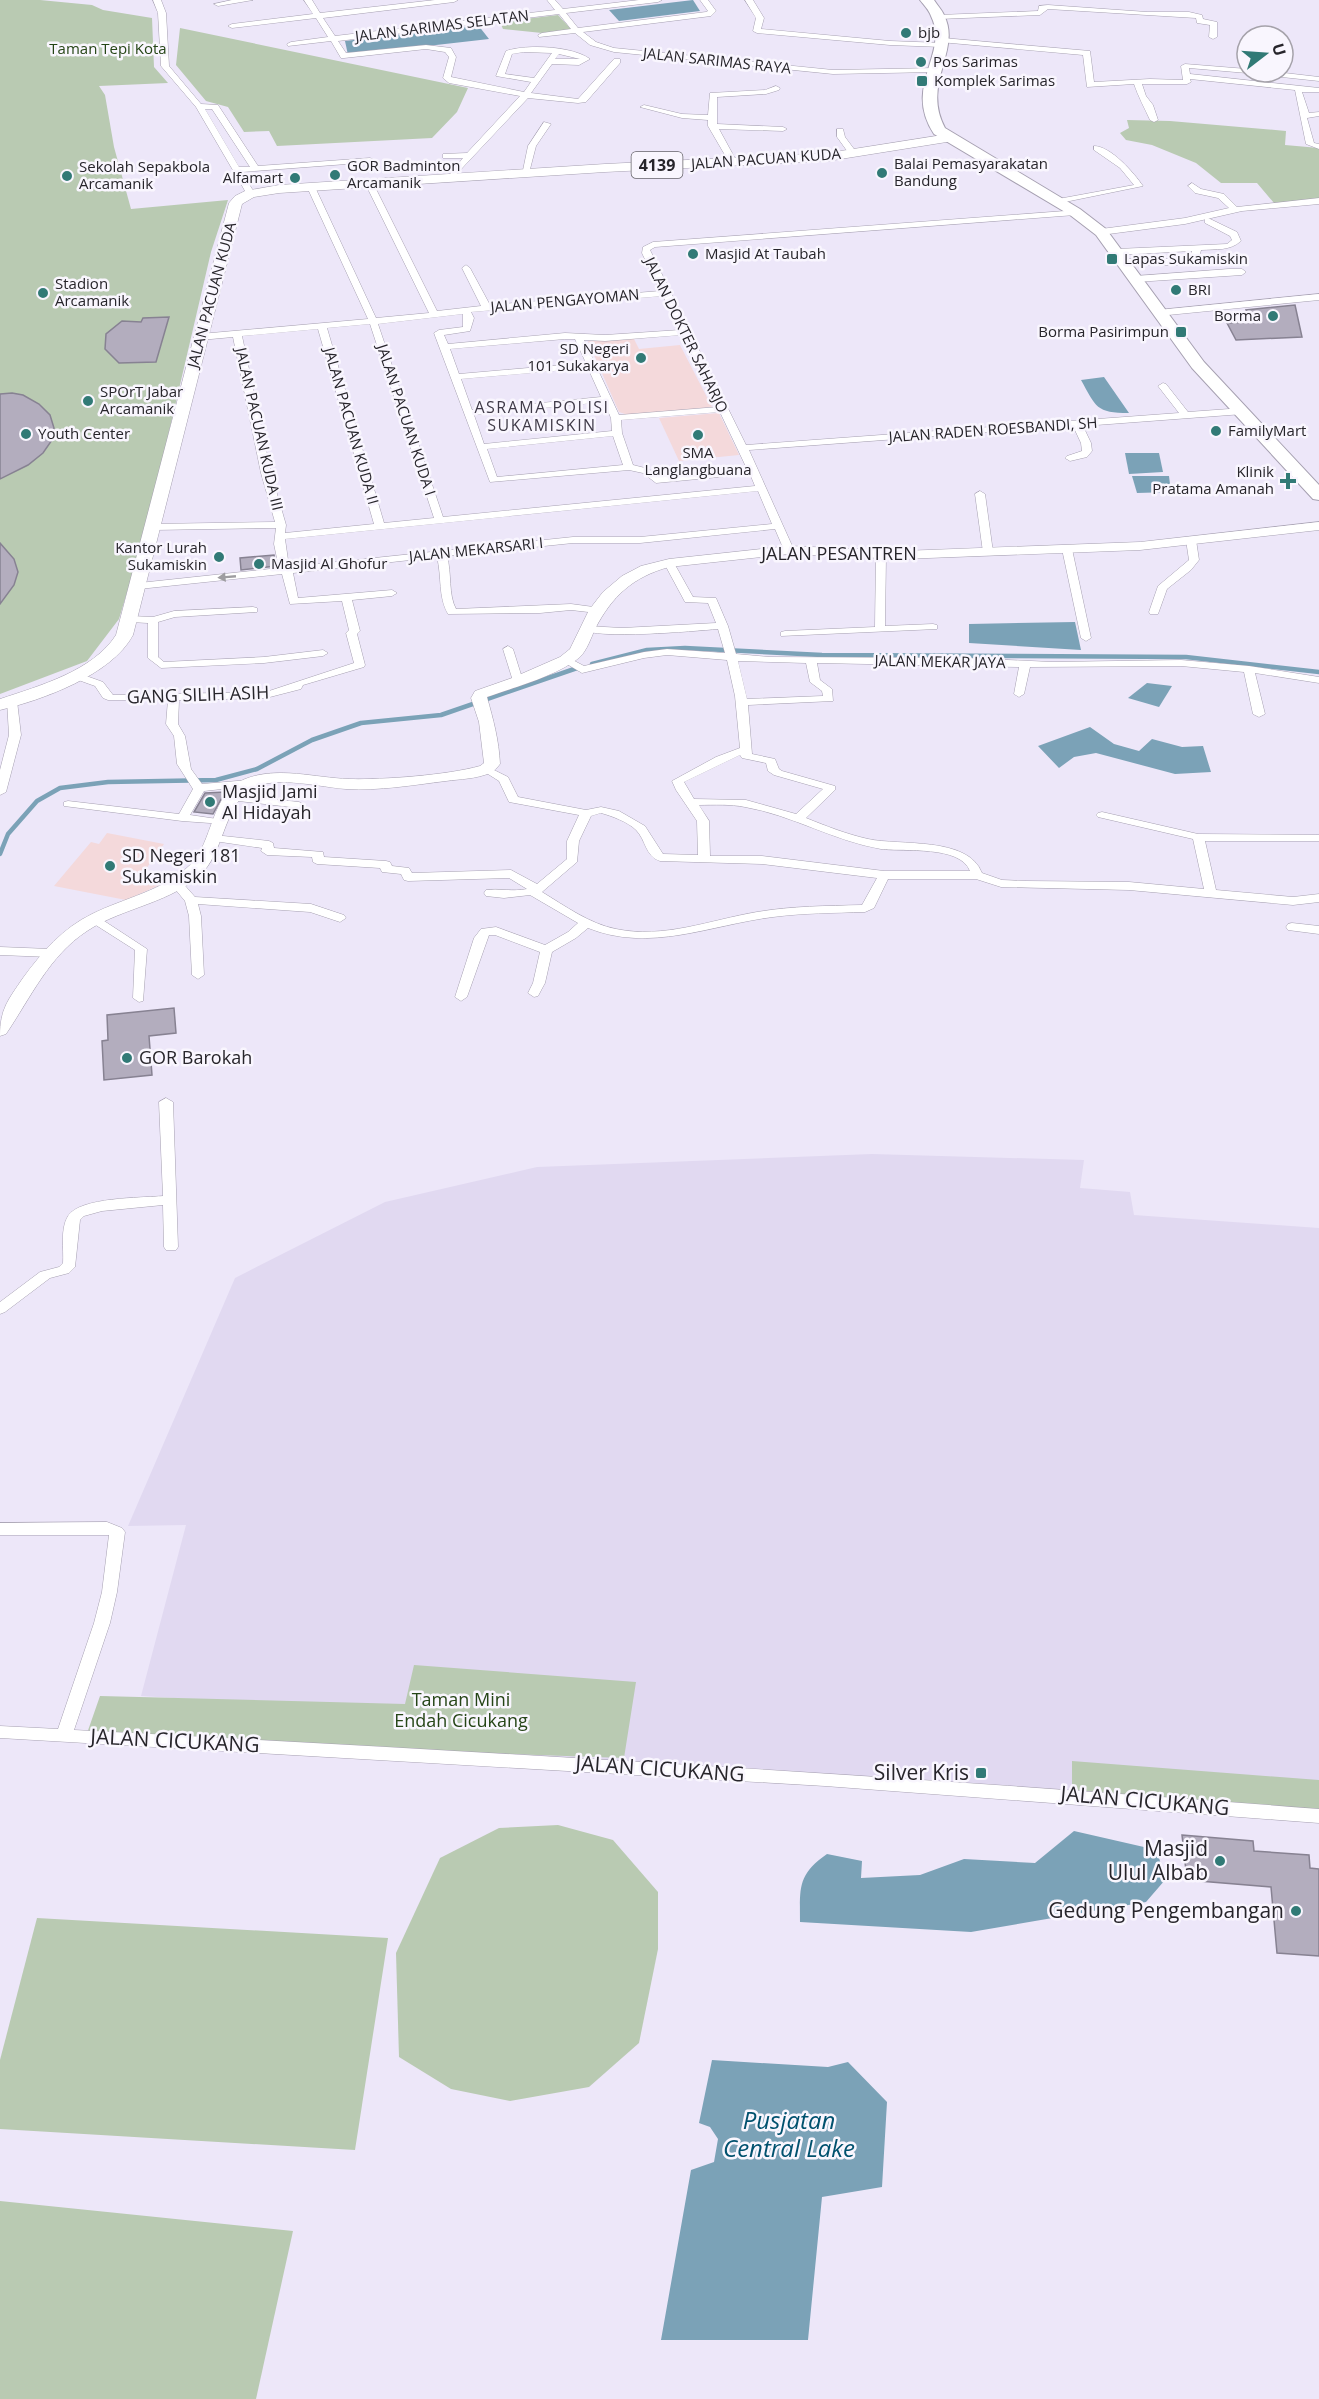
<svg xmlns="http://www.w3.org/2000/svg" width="1319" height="2399" font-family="'Open Sans',sans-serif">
<rect width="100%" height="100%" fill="#ede7f9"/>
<path fill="#e1d9f1" d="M872 1154 1084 1160 1080 1188 1130 1192 1134 1215 1319 1228V1806L249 1737 256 1703 141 1696 186 1525 128 1526 235 1278 385 1202 537 1167Z"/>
<g fill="#f4d9db">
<path d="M633 337 639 349 680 345 712 407 631 416 619 412 588 341Z"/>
<path d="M719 413 739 455 679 461 659 418Z"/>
<path d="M107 833 164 844 143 873 171 880 126 900 54 886 91 842 99 844Z"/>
</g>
<g fill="#b9cab2">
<path d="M0 0H40L92 5 103 10 152 18 154 67 168 83 99 86 105 95 114 147 131 209 228 200 211 252 147 526 119 619 87 661 0 694Z"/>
<path d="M558 15 571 29 542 33 503 29 500 22Z"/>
<path d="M180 28 468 88 457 112 432 138 277 146 269 131 244 132 228 107 206 101 176 65Z"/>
<path d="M1127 120 1170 121 1286 131 1285 145 1319 148V199L1274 203 1257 183H1221L1196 163 1152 145 1126 140 1120 133 1129 128Z"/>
<path d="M414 1665 636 1682 624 1758 85 1739 100 1696 405 1704Z"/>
<path d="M1072 1761 1319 1780V1810L1072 1790Z"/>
<path d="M558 1825 613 1840 658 1892V1949L639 2043 589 2087 510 2101 451 2089 399 2057 396 1953 440 1858 499 1828Z"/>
<path d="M37 1918 388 1938 355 2150 0 2129V2060Z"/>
<path d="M0 2201 293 2231 256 2399H0Z"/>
</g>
<g fill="#7ba2b7">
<path d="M693 0 700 11 619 21 609 10Z"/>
<path d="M478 25 489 39 348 55 345 41Z"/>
<path d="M1104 377 1129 413C1096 413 1096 407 1081 380Z"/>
<path d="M1125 453H1159L1163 472 1129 474Z"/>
<path d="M1132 476H1169L1171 492 1137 493Z"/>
<path d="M1075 622 1081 650 969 643V624Z"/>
<path d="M1147 683 1172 686 1159 707 1128 698Z"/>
<path d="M1090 727 1114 744 1139 751 1152 739 1182 747 1203 746 1211 772 1175 774 1096 753 1074 757 1059 768 1038 746Z"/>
<path d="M1074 1831 1157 1850 1165 1880 1146 1902 971 1932 800 1922C800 1888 797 1875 827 1854L862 1861 861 1878 920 1875 964 1859 1035 1863Z"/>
<path d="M712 2060 828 2067 848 2062 887 2102 882 2187 822 2197 808 2340H661L691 2170 714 2162 718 2139 710 2127 699 2123Z"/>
</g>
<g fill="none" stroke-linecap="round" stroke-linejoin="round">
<g stroke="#7ba2b7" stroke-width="4.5">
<path d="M592 664 647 650 685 648 822 655 1186 657 1319 672"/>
<path d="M0 854 8 834 37 801 60 788 108 782 216 780 257 769 312 740 361 723 441 715 580 667"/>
</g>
</g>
<g fill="#b3adbe" stroke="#878292" stroke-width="1.5">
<path d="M1295 305 1302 337 1236 340 1227 323 1252 322 1246 310Z"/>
<path d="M169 317 156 362 119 363 105 349 106 334 122 321 141 322 143 318Z"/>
<path d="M12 393 23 395 39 404 50 415 54 428 52 440 43 453 28 465 0 479V394Z"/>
<path d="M0 543 14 559 18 572 14 585 0 604Z"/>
<path d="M274 555 276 566 241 570 240 558Z"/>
<path d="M225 792 213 814 194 812 205 793Z"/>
<path d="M174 1008 176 1033 149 1036 152 1075 104 1080 102 1041 108 1040 107 1015Z"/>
<path d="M1182 1835 1253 1841 1254 1851 1309 1855 1310 1868 1319 1869V1956L1277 1953 1271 1887 1187 1880Z"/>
</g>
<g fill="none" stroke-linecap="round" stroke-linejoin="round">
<defs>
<g id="street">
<path d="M153 0H161L166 13 169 66 201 104 218 105 258 166 370 158 374 160 373 162 242 172 255 194 248 196 196 107 161 66 158 13ZM205 109H212L250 167H239Z"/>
<path d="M232 0H253L218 6 214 4Z"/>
<path d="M304 0H312L320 13 435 0H458L454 2 323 18 335 36 555 10 547 0H555L563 9 639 0H662L658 2 566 13 578 28 706 12 708 11 700 0H708L716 11 711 16 583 32 596 42 614 48 833 70 936 68 940 70 936 72 833 74 614 52 590 45 575 33 539 37 538 35 542 33 571 29 559 14 338 41 346 53 426 45 451 48 456 57 451 77 524 92 531 82 496 76 506 51C527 44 572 46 590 59L579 65 552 64 531 93 578 99 614 59H620V63L586 102 578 103 528 98 450 181 446 179 463 158H443V154L467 153 520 96 449 83 443 78 449 57 445 52 426 49 344 58H341L331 41 288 46 287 44 291 42 328 37 316 18 232 28 228 26 232 24 313 14ZM524 52 552 53 534 78 505 74 512 54ZM559 54 580 59H555Z"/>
<path d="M745 0H753L764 18 761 29 890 41 942 43 946 45 942 47 890 45 757 33 753 31 756 18Z"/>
<path d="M1048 5 1147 12H1189L1202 15 1203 19 1217 22V37L1213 39 1209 37 1210 25 1197 23 1196 18 1048 9 1040 15 939 19 935 17 939 15 1038 11 1039 6Z"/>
<path d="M943 38 1090 51 1094 82 1150 79 1183 80 1181 66 1185 64 1247 69V72H1276L1319 77V81L1254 74 1250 72 1247 73 1189 68 1190 74 1319 88V92H1302L1309 113 1319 112V116L1307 118 1314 143 1319 144V149L1306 144 1295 90 1190 79 1191 82 1187 84H1142L1146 96 1153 105 1158 120 1154 122 1150 120C1145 109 1138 96 1134 84L1087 87 1083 55 940 42 939 40Z"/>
<path d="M776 86 780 88 779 90 766 94 717 97V124L783 127 787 129 783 131 719 129 737 162 733 164 729 162 708 126V120L682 118 640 107 644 105 682 114 708 115 710 93 765 90Z"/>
<path d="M544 122 551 124 536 146 529 173 522 175 528 146Z"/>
<path d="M837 129H843L845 137 857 153 856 155H850L837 137Z"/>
<path d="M1094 146C1111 146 1134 173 1143 186L1055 204 1054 202 1058 199 1134 185 1120 168 1094 150Z"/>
<path d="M366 181 373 183 437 311 481 306 462 268 466 265 470 268 490 305 660 291 642 253 643 247 653 242 1078 210 1079 212 1075 215 655 247 650 250 746 445 1179 413 1158 386 1163 383 1166 384 1188 412 1243 408 1248 411 1243 414 1083 426 1091 443 1092 451 1087 457 1070 461 1065 458 1067 456 1082 451 1081 443 1073 426 749 450 794 550 789 553 784 550 775 529 640 543H573L447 556C452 574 448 594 456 609L571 604 601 608 602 610 597 613 571 610 540 613 448 614C438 597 442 577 437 557L293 573 298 598 392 590 397 593 392 596 352 600 360 631 357 634 365 665 364 667 303 685 301 689 266 698 179 700 178 724 185 736 191 769 202 784 249 780 255 783 249 786 204 791 190 815 224 820 226 822 224 824 182 821 64 806V802L68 801 179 814 193 789 177 764 174 736 166 724 168 700H108L103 698 95 686 70 677V673H78L103 682 113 695 266 692 354 663 346 633 349 630 342 601 290 604 282 574 139 589 134 586 139 583 279 568 274 544 276 528 153 530 148 527 153 524 275 522 261 473 233 337 200 340 195 337 200 334 368 319 307 187 308 185 315 187 376 318 429 313 365 183ZM663 296 680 330 605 335 565 333 448 344 444 335 470 331 474 318 471 312ZM463 314V327L439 330 434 333 490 482 629 470 643 473 656 483 750 474 755 486 443 517 378 324ZM370 324 434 518 384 523 327 328ZM318 329 374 524 285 533 286 525 271 473 242 336ZM682 335 718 407 619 415 584 340 605 341ZM565 339H575L586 363 459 374 450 349ZM588 368 601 397 472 410 461 379ZM604 402 611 418 612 431 484 444 474 415ZM720 412 747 469 658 477 649 469 633 465 622 433 621 420ZM613 436 623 465 497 477 487 449ZM758 491 772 524 640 537H573L289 567 285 539Z"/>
<path d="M1192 183 1201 189 1224 194 1237 207 1319 198V204L1242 211 1185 224 1101 235 1097 232 1101 229 1185 218 1229 208 1218 198 1195 193 1188 186Z"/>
<path d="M1208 218 1237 232 1241 241C1230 251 1216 249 1201 250L1199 258 1191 265H1124L1120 262 1124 259H1189L1192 251 1117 255 1113 252 1117 249 1227 244 1232 240 1230 236 1205 223V219Z"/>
<path d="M1229 269H1242L1246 272 1242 275 1136 282 1132 279 1136 276Z"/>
<path d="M1319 294V300L1158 316 1154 313 1158 310Z"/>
<path d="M980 491 985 494 993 552 988 555 983 552 975 494Z"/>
<path d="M1191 537 1196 540 1199 560 1191 570 1167 589 1158 614H1150L1149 612 1158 586 1189 560 1186 540Z"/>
<path d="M1067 546 1072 549 1091 638 1086 641 1081 638 1062 549Z"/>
<path d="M881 551 886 554 885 626 933 624 937 625V629L781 636V632L785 631 875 627 876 554Z"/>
<path d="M669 560 674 563 693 597 716 598 728 626 736 654 769 657 965 658 1052 662 1181 660 1249 666 1319 677V683L1255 673 1265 714 1259 717 1253 714 1244 672 1181 666 1030 667 1024 694 1019 697 1014 694 1019 667 817 663 820 680 832 689 833 701 748 705 752 754 775 759 779 769 782 771 835 786V790L806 818C826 826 846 834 868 839 900 846 968 836 982 873L1002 880 1026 881 1129 882 1204 889 1193 839 1098 817 1096 815 1098 813 1102 812 1198 834 1319 835V841H1205L1216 890 1293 897 1319 894V902L1293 905 1129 890 1001 887 976 879H888L874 908 865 912C834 913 803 913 773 917 710 925 650 953 588 928L576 938 552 952 545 983 538 996 534 997 528 993 533 983 540 952 495 935H489L467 997 461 1001 455 997 474 938 481 929 496 927 545 945 568 932 578 923 530 895 504 898 486 896 484 893 486 890C499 888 513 892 527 889L509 878 408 881 404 880 401 874 382 872 380 868 317 864 313 862 312 857 267 855 261 851 262 848 214 841 208 838 214 835 269 841 273 843 274 848 323 852 324 857 386 861 390 862 392 866 409 868 412 873 511 870 537 884 567 859V841L579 815 509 802 499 781 480 769 486 766 508 777 518 797 586 810 601 807 619 811 645 826 663 854 698 855 697 821 676 790 672 781 716 757 740 748 735 696 727 660 667 655 644 658 582 673 560 660 561 658H569L584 666 644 652 667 649 725 653 718 629C694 631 596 640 582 629L587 626 622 628 716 623 708 603 685 602 664 563ZM738 661 806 663 810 682 822 691 823 696 747 699ZM740 755 742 758 766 763 768 771 774 775 823 789 796 814 746 800 694 799 684 782ZM699 805C715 805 730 804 745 807 792 815 834 841 881 849 904 852 960 845 970 871H884L762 856H710L709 821ZM601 813C612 816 628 822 636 830 646 840 645 856 660 861L762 864 877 878 862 905C827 906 792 906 757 912 710 920 664 939 616 929 590 924 565 906 542 892L577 862 579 841 591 816Z"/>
<path d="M253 607 257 608V612L175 617 158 622V657L164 662 264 657 323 650 328 653 323 656 264 663 161 668 148 658V623L130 622 125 619 130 616 153 617 174 611Z"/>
<path d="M508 646 513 649 523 681 522 683H514L513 681 503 649Z"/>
<path d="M12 698 17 701 21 735 6 792 0 795V770L9 735 7 701Z"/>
<path d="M234 795 299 802 305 805 299 808 230 800V796Z"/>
<path d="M176 879 180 880 195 897 311 904 344 915 346 918 340 922 310 912 198 904 201 916 204 975 198 979 192 975 189 916 185 901 170 883Z"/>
<path d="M95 915 147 949 143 1001 139 1002 133 998 135 950 91 922 89 919Z"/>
<path d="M1292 923 1319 926V934L1288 930 1286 927 1288 924Z"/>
<path d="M0 947 50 949 56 953 50 957 0 955Z"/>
<path d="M166 1098 173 1102 178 1247 176 1250H166L164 1247 163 1205 102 1211 84 1216 80 1220 75 1267 69 1273 50 1278 5 1312 0 1314V1302L40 1272 59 1267 63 1263C64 1249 60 1229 68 1216 80 1197 141 1198 163 1196L159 1102Z"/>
<path d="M107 1522 122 1528 125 1532 117 1592 110 1623 74 1730C489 1752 904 1776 1319 1809V1823L825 1786 0 1738V1726L58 1729 94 1623 102 1592 109 1535H0V1523Z"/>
</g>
<path id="secondary" d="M1319 522V530L1140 550 902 559 789 554 669 567C633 577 612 596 595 629 591 638 587 650 580 657 557 676 515 687 487 697 493 719 499 740 500 764 497 768 494 771 490 773 476 779 460 779 446 781 413 785 379 791 346 789 320 787 279 776 255 787 225 801 225 847 204 871 174 903 123 907 87 931 49 956 31 997 6 1034L0 1036C0 1009 8 1000 23 978 42 952 63 928 92 914 124 898 163 891 190 865 214 842 210 793 245 779 278 766 315 778 349 779 383 780 448 775 480 766L484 763 479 722 471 698 475 691 512 678 560 657 570 649 589 610 603 592 622 576 641 566 669 559 789 546 902 551 1140 542Z"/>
<path id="primary" d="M949 134 953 135 955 138 953 141 828 161 605 172 279 193 254 197 242 204 133 635C112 675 42 700 0 710V699C39 686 93 671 116 635L229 203 235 196 245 191 279 185 605 164 828 153Z"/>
<path id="highway" d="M920 0H934C937 5 942 10 944 15 962 51 921 83 945 128L1080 209 1106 229 1204 362 1319 485V500L1313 499 1192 368 1096 235 1070 215 934 134C902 85 950 54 931 16 929 10 924 5 920 0Z"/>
</defs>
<use href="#street" stroke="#a6a0b1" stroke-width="1"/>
<use href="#secondary" stroke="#a6a0b1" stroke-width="1"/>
<use href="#primary" stroke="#a6a0b1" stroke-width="1"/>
<use href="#highway" stroke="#a6a0b1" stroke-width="2"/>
<use href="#street" fill="#fff" fill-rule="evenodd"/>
<use href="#secondary" fill="#fff" fill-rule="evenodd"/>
<use href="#primary" fill="#fff" fill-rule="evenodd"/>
<use href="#highway" fill="#fff" fill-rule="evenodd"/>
</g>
<defs><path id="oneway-solid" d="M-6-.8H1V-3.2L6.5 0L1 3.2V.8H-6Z" transform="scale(1.5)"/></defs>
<use fill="#9e9da0" href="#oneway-solid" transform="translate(227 577) rotate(175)"/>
<g fill="#317a76" stroke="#f9f6fe" stroke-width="2">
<circle cx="906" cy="33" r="6"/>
<circle cx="921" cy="62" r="6"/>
<rect x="916" y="75" width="12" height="12" rx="3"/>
<circle cx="882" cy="173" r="6"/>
<circle cx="335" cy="175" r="6"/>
<circle cx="67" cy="176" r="6"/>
<circle cx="295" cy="178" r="6"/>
<circle cx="693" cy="254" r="6"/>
<rect x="1106" y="253" width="12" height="12" rx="3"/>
<circle cx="1176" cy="290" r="6"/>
<circle cx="43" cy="293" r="6"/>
<circle cx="1273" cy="316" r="6"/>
<rect x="1175" y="326" width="12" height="12" rx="3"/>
<circle cx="641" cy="358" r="6"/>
<circle cx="88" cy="401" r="6"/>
<circle cx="1216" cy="431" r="6"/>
<circle cx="26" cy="434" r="6"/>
<circle cx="698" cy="435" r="6"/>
<path d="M1285 472h6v6h6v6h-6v6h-6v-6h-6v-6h6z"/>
<circle cx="219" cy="557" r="6"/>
<circle cx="259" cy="564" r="6"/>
<circle cx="210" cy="802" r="6"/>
<circle cx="110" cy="866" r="6"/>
<circle cx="127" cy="1058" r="6"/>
<rect x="975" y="1767" width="12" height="12" rx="3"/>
<circle cx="1220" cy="1861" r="6"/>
<circle cx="1296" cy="1911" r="6"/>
</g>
<g text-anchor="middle" stroke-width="5" stroke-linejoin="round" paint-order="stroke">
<g font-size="15" fill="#27252b" stroke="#f9f6fe">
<text transform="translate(442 26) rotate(-7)" y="5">JALAN SARIMAS SELATAN</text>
<text transform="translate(717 61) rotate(6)" y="5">JALAN SARIMAS RAYA</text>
<text transform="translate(766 159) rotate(-4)" y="5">JALAN PACUAN KUDA</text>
<text transform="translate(212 295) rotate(-75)" y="5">JALAN PACUAN KUDA</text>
<text transform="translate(565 301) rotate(-5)" y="5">JALAN PENGAYOMAN</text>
<text transform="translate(686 335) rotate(64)" y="5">JALAN DOKTER SAHARJO</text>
<text transform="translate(406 420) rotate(72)" y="5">JALAN PACUAN KUDA I</text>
<text transform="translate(351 426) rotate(74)" y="5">JALAN PACUAN KUDA II</text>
<text transform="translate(259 429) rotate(77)" y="5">JALAN PACUAN KUDA III</text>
<text transform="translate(993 430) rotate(-4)" y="5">JALAN RADEN ROESBANDI, SH</text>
<text transform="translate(476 550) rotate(-6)" y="5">JALAN MEKARSARI I</text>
<text transform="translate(940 662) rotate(1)" y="5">JALAN MEKAR JAYA</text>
</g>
<g font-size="15" fill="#27252b" stroke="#f9f6fe" text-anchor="start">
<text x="918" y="38">bjb</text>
<text x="933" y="67">Pos Sarimas</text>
<text x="934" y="86">Komplek Sarimas</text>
<text x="894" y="169">Balai Pemasyarakatan<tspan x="894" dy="17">Bandung</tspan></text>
<text x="347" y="171">GOR Badminton<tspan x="347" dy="17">Arcamanik</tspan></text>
<text x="79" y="172">Sekolah Sepakbola<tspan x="79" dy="17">Arcamanik</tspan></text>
<text x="283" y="183" text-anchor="end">Alfamart</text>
<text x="705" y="259">Masjid At Taubah</text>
<text x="1124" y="264">Lapas Sukamiskin</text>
<text x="55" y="289">Stadion<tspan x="55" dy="17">Arcamanik</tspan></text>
<text x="1188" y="295">BRI</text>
<text x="1261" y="321" text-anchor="end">Borma</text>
<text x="1169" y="337" text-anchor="end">Borma Pasirimpun</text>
<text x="629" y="354" text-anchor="end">SD Negeri<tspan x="629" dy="17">101 Sukakarya</tspan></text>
<text x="100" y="397">SPOrT Jabar<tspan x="100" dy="17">Arcamanik</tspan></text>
<text x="1228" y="436">FamilyMart</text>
<text x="38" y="439">Youth Center</text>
<text x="698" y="458" text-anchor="middle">SMA<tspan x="698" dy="17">Langlangbuana</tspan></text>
<text x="1274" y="477" text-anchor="end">Klinik<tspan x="1274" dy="17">Pratama Amanah</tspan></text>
<text x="207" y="553" text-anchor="end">Kantor Lurah<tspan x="207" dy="17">Sukamiskin</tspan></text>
<text x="271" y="569">Masjid Al Ghofur</text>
</g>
<g font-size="15" fill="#254516" stroke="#f9f6fe">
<text x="108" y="54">Taman Tepi Kota</text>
</g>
<rect fill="#f9f6fe" stroke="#66646a" stroke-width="1.5" x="631.5" y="152" width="51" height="26" rx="4.5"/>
<g font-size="16" font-weight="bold" fill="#27252b">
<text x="657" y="171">4139</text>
</g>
<g font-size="16" letter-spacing="1.5" fill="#3f3a48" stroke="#f9f6fe">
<text x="542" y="413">ASRAMA POLISI<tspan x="542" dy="18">SUKAMISKIN</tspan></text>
</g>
<g font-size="18" fill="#27252b" stroke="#f9f6fe">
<text x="839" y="560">JALAN PESANTREN</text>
<text transform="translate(198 695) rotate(-2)" y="6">GANG SILIH ASIH</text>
</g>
<g font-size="18" fill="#27252b" stroke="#f9f6fe" text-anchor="start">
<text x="222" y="798">Masjid Jami<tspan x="222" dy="21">Al Hidayah</tspan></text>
<text x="122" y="862">SD Negeri 181<tspan x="122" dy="21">Sukamiskin</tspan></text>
<text x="139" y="1064">GOR Barokah</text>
</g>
<g font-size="18" fill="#254516" stroke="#f9f6fe">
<text x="461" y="1706">Taman Mini<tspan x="461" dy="21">Endah Cicukang</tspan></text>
</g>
<g font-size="21" fill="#27252b" stroke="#f9f6fe">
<text transform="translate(175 1741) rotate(3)" y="7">JALAN CICUKANG</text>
<text transform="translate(660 1769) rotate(4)" y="7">JALAN CICUKANG</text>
<text transform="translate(1145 1801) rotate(5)" y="7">JALAN CICUKANG</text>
</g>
<g font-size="21" fill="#27252b" stroke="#f9f6fe" text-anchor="end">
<text x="969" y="1780">Silver Kris</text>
<text x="1208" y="1856">Masjid<tspan x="1208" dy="24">Ulul Albab</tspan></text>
<text x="1284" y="1918">Gedung Pengembangan</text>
</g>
<g font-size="24" font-style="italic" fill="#00516e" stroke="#f9f6fe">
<text x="789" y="2129">Pusjatan<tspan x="789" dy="28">Central Lake</tspan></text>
</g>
</g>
<g transform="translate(1265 54) rotate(73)"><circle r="28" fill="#f9f6fe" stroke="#a5a2aa" stroke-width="1.5"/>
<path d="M0-4.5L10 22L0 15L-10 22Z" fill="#317a76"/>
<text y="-9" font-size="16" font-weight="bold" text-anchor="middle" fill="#27252b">U</text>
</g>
</svg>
